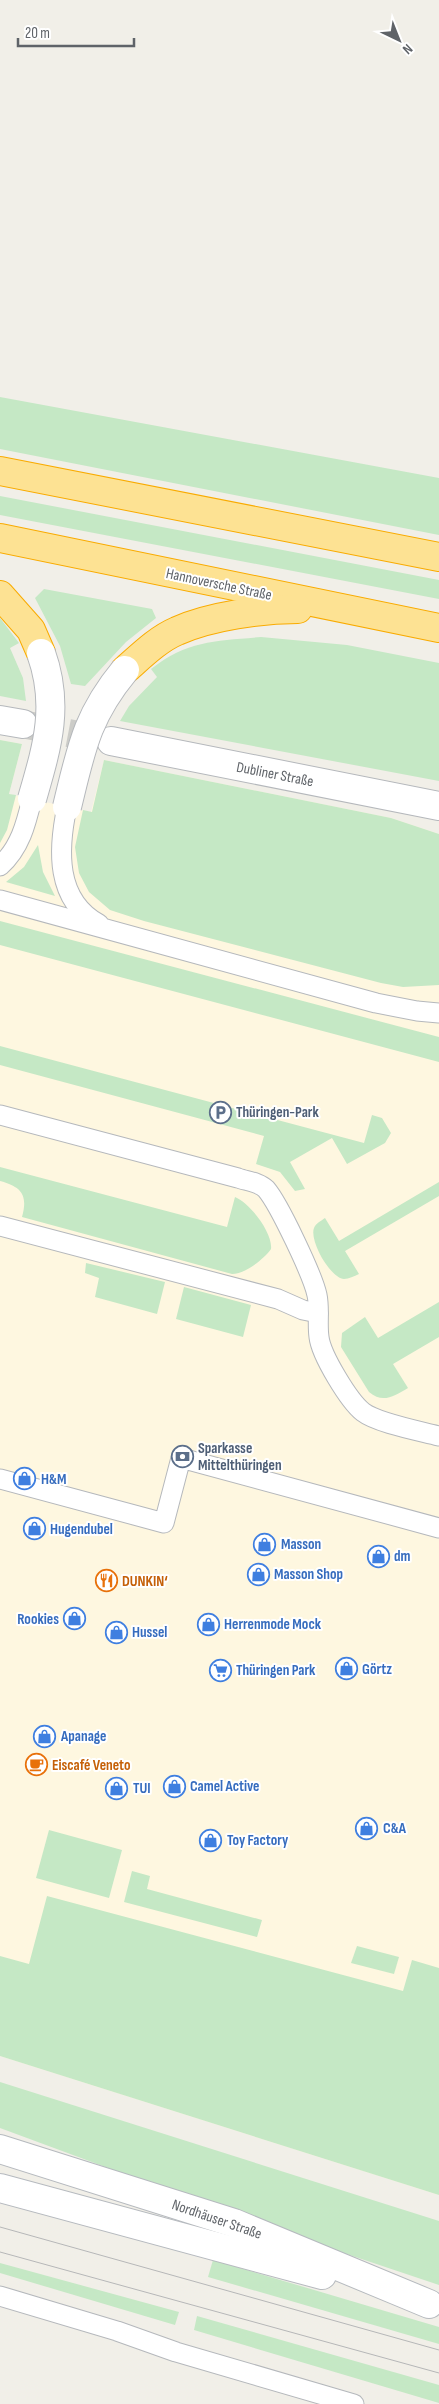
<svg xmlns="http://www.w3.org/2000/svg" width="439" height="2404" font-family="'Sofia Sans Condensed',sans-serif">
<rect width="100%" height="100%" fill="#f1efe8"/>
<path fill="#fef7e0" d="M0 740 22 744 9 794 91 812 104 760 391 818 439 834V2195L0 2056Z"/>
<g fill="#c5e8c5">
<path d="M0 397 439 478V535L0 449Z"/>
<path d="M0 496 439 580V599L0 515Z"/>
<path d="M44 589 152 609 156 618 126 642 85 686 71 684 60 646 35 598Z"/>
<path d="M0 618 19 643 10 648 23 678 26 701 0 696Z"/>
<path d="M261 637 347 645 439 663V781L120 721 129 706 157 677 151 669C188 640 216 641 261 637Z"/>
<path d="M0 740 22 744 9 794 16 795 7 830 0 843Z"/>
<path d="M104 760 391 818 439 834V985L403 987 381 983 144 921 110 910 89 892 79 873 75 847 83 810 92 812Z"/>
<path d="M38 845 43 872 55 896 6 882 24 867Z"/>
<path d="M0 921 439 1037V1062L0 945Z"/>
<path d="M0 1046 364 1143 372 1115 382 1118 391 1133 385 1143 347 1164 332 1138 290 1162 305 1189 295 1191 280 1172 256 1164 264 1136 0 1065Z"/>
<path d="M0 1167 227 1227 235 1197C250 1203 273 1233 271 1249 264 1259 245 1274 232 1274L22 1217C28 1195 22 1187 0 1181Z"/>
<path d="M439 1182V1196L345 1251 359 1274C354 1276 349 1279 344 1279 330 1278 309 1240 314 1228 316 1223 321 1221 325 1218L339 1241Z"/>
<path d="M86 1263 165 1282 157 1314 95 1297 99 1278 85 1273Z"/>
<path d="M184 1287 251 1305 243 1337 176 1319Z"/>
<path d="M439 1302V1337L393 1364 408 1388C394 1396 383 1404 369 1392L341 1347 342 1333 365 1317 378 1338Z"/>
<path d="M49 1830 122 1850 109 1898 36 1878Z"/>
<path d="M132 1871 150 1876 147 1889 262 1920 257 1937 124 1902Z"/>
<path d="M47 1896 403 1991 412 1960 439 1968V2195L0 2056V1956L29 1964Z"/>
<path d="M357 1946 399 1957 394 1974 351 1963Z"/>
<path d="M0 2082 439 2221V2285L284 2233 0 2128Z"/>
<path d="M213 2260 439 2327V2344L208 2277Z"/>
<path d="M0 2263 179 2312 175 2325 0 2273Z"/>
<path d="M197 2316 439 2385V2403L194 2330Z"/>
</g>
<g fill="none" stroke-linecap="round" stroke-linejoin="round">
<path stroke="#ccccc8" stroke-width="28" stroke-dasharray="28 14" stroke-linecap="butt" d="M27 725 110 741"/>
<defs>
<g id="lane">
<path d="M67 807C58 849 55 900 99 924"/>
<path d="M0 866C20 848 26 824 32 799"/>
<path d="M0 900 376 1003 417 1011 439 1013"/>
<path d="M0 1115 238 1178C246 1181 259 1182 266 1189 279 1204 313 1276 317 1295 320 1309 317 1324 319 1337 321 1355 349 1401 363 1412 377 1423 420 1431 439 1436"/>
<path d="M0 1226 278 1299 303 1310 318 1313"/>
<path d="M0 1479 164 1523 181 1458 439 1528"/>
<path d="M0 2296 117 2331 176 2352 354 2404"/>
</g>
<g id="street">
<path d="M0 720 23 724"/>
<path d="M111 741 439 806"/>
</g>
<g id="secondary">
<path d="M0 2149 234 2223 429 2304"/>
<path d="M0 2188 322 2275"/>
</g>
<g id="highway">
<path d="M0 471 439 557"/>
<path d="M0 538 439 628"/>
<path d="M0 595 31 630 41 653"/>
<path d="M125 670C141 656 158 639 177 631 210 616 262 609 298 609"/>
</g>
</defs>
<use href="#lane" stroke="#b5b8bc" stroke-width="21"/>
<use href="#street" stroke="#b5b8bc" stroke-width="30"/>
<use href="#secondary" stroke="#b6babf" stroke-width="30"/>
<use href="#highway" stroke="#f9ab00" stroke-width="30"/>
<use href="#lane" stroke="#fff" stroke-width="19"/>
<use href="#street" stroke="#fff" stroke-width="28"/>
<use href="#secondary" stroke="#fff" stroke-width="28"/>
<use href="#highway" stroke="#fde293" stroke-width="28"/>
<g stroke="#b6b7b8" stroke-width="1">
<path d="M0 2227 439 2350"/>
<path d="M0 2252 439 2373"/>
</g>
<defs>
<g id="street-bridge">
<path d="M32 799C47 747 60 706 41 653"/>
<path d="M67 807C81 750 86 717 125 670"/>
</g>
</defs>
<use href="#street-bridge" stroke="#b5b8bc" stroke-width="30" stroke-linecap="butt"/>
<use href="#street-bridge" stroke="#fff" stroke-width="28"/>
</g>
<defs>
<symbol id="parking-ring" viewBox="-11 -11 22 22"><circle r="9.5" fill="#fff" stroke="#5c6f8a" stroke-width="1.5"/><path d="M-3.5-5.5H1a3.5 3.5 0 0 1 0 7H-1V5.5H-3.5ZM-1-3.4V-.6H.8a1.4 1.4 0 0 0 0-2.8Z" fill="#5c6f8a"/></symbol>
<symbol id="bank-ring" viewBox="-11 -11 22 22"><circle r="9.5" fill="#fff" stroke="#5c6f8a" stroke-width="1.5"/><path d="M-6-4H6V4H-6ZM0-2.3a2.3 2.3 0 1 0 0 4.6a2.3 2.3 0 1 0 0-4.6Z" fill="#5c6f8a"/></symbol>
<symbol id="shop-ring" viewBox="-11 -11 22 22"><circle r="9.5" fill="#fff" stroke="#3f7fe0" stroke-width="1.5"/><path d="M-5-2.5h2.3a2.7 3.5 0 0 1 5.4 0H5L5.5 6h-11ZM-1.5-2.5h3a1.5 2.3 0 0 0-3 0Z" fill="#3f7fe0"/></symbol>
<symbol id="restaurant-ring" viewBox="-11 -11 22 22"><circle r="9.5" fill="#fff" stroke="#e8710a" stroke-width="1.5"/><path d="M-5-6h1v4h1v-4h1v4h1v-4h1v5L-1.5 .5V6h-2V.5L-5-1ZM5-6V6H3V1.5H1.5Q1.5-4 5-6Z" fill="#e8710a"/></symbol>
<symbol id="supermarket-ring" viewBox="-11 -11 22 22"><circle r="9.5" fill="#fff" stroke="#3f7fe0" stroke-width="1.5"/><path d="M-6-5.5h2.5l.6 2H6L4.5 2H-2.5L-4.4-4H-6ZM-1.5 3.2a1.3 1.3 0 1 0 .1 0ZM3 3.2a1.3 1.3 0 1 0 .1 0Z" fill="#3f7fe0"/></symbol>
<symbol id="cafe-ring" viewBox="-11 -11 22 22"><circle r="9.5" fill="#fff" stroke="#e8710a" stroke-width="1.5"/><path d="M-5.5-4.5H6V0H3Q3 3.5 0 3.5H-2.5Q-5.5 3.5-5.5 0ZM3-3.2v2h1.7v-2ZM-6 4.5H4V6H-6Z" fill="#e8710a"/></symbol>
</defs>
<g fill-rule="evenodd">
<use href="#parking-ring" x="208" y="1100" width="25" height="25"/>
<use href="#bank-ring" x="170" y="1444" width="25" height="25"/>
<use href="#shop-ring" x="12" y="1466" width="25" height="25"/>
<use href="#shop-ring" x="22" y="1516" width="25" height="25"/>
<use href="#shop-ring" x="252" y="1532" width="25" height="25"/>
<use href="#shop-ring" x="366" y="1544" width="25" height="25"/>
<use href="#shop-ring" x="246" y="1562" width="25" height="25"/>
<use href="#restaurant-ring" x="94" y="1568" width="25" height="25"/>
<use href="#shop-ring" x="62" y="1606" width="25" height="25"/>
<use href="#shop-ring" x="196" y="1612" width="25" height="25"/>
<use href="#shop-ring" x="104" y="1620" width="25" height="25"/>
<use href="#shop-ring" x="334" y="1656" width="25" height="25"/>
<use href="#supermarket-ring" x="208" y="1658" width="25" height="25"/>
<use href="#shop-ring" x="32" y="1724" width="25" height="25"/>
<use href="#cafe-ring" x="24" y="1752" width="25" height="25"/>
<use href="#shop-ring" x="162" y="1774" width="25" height="25"/>
<use href="#shop-ring" x="104" y="1776" width="25" height="25"/>
<use href="#shop-ring" x="354" y="1816" width="25" height="25"/>
<use href="#shop-ring" x="198" y="1828" width="25" height="25"/>
</g>
<g text-anchor="middle" stroke-width="4" stroke-linejoin="round" paint-order="stroke">
<g font-size="15" fill="#5f6368" stroke="#fff">
<text transform="translate(219 584) rotate(12)" y="5">Hannoversche Straße</text>
<text transform="translate(275 774) rotate(11)" y="5">Dubliner Straße</text>
<text transform="translate(217 2219) rotate(19)" y="5">Nordhäuser Straße</text>
</g>
<g font-size="15" font-weight="bold" fill="#4e5e75" stroke="#fff" text-anchor="start">
<text x="236" y="1117">Thüringen-Park</text>
<text x="198" y="1453">Sparkasse<tspan x="198" dy="17">Mittelthüringen</tspan></text>
</g>
<g font-size="15" font-weight="bold" fill="#366cbe" stroke="#fff" text-anchor="start">
<text x="41" y="1484">H&amp;M</text>
<text x="50" y="1534">Hugendubel</text>
<text x="281" y="1549">Masson</text>
<text x="394" y="1561">dm</text>
<text x="274" y="1579">Masson Shop</text>
<text x="59" y="1624" text-anchor="end">Rookies</text>
<text x="224" y="1629">Herrenmode Mock</text>
<text x="132" y="1637">Hussel</text>
<text x="362" y="1674">Görtz</text>
<text x="236" y="1675">Thüringen Park</text>
<text x="61" y="1741">Apanage</text>
<text x="190" y="1791">Camel Active</text>
<text x="133" y="1793">TUI</text>
<text x="383" y="1833">C&amp;A</text>
<text x="227" y="1845">Toy Factory</text>
</g>
<g font-size="15" font-weight="bold" fill="#c56008" stroke="#fff" text-anchor="start">
<text x="122" y="1586">DUNKIN‘</text>
<text x="52" y="1770">Eiscafé Veneto</text>
</g>
</g>
<g transform="translate(399 40) rotate(137)" stroke="#ffffff" stroke-width="4" paint-order="stroke">
<path d="M0-4L9 19L0 12L-9 19Z" fill="#5f6368"/>
<text y="-8" font-size="14" font-weight="bold" text-anchor="middle" fill="#5f6368">N</text>
</g>
<path d="M18 38v8h116v-8" fill="none" stroke="#5f6368" stroke-width="2.5"/>
<text x="25" y="38" font-size="15" fill="#5f6368" stroke="#ffffff" stroke-width="4" paint-order="stroke">20 m</text>
</svg>
